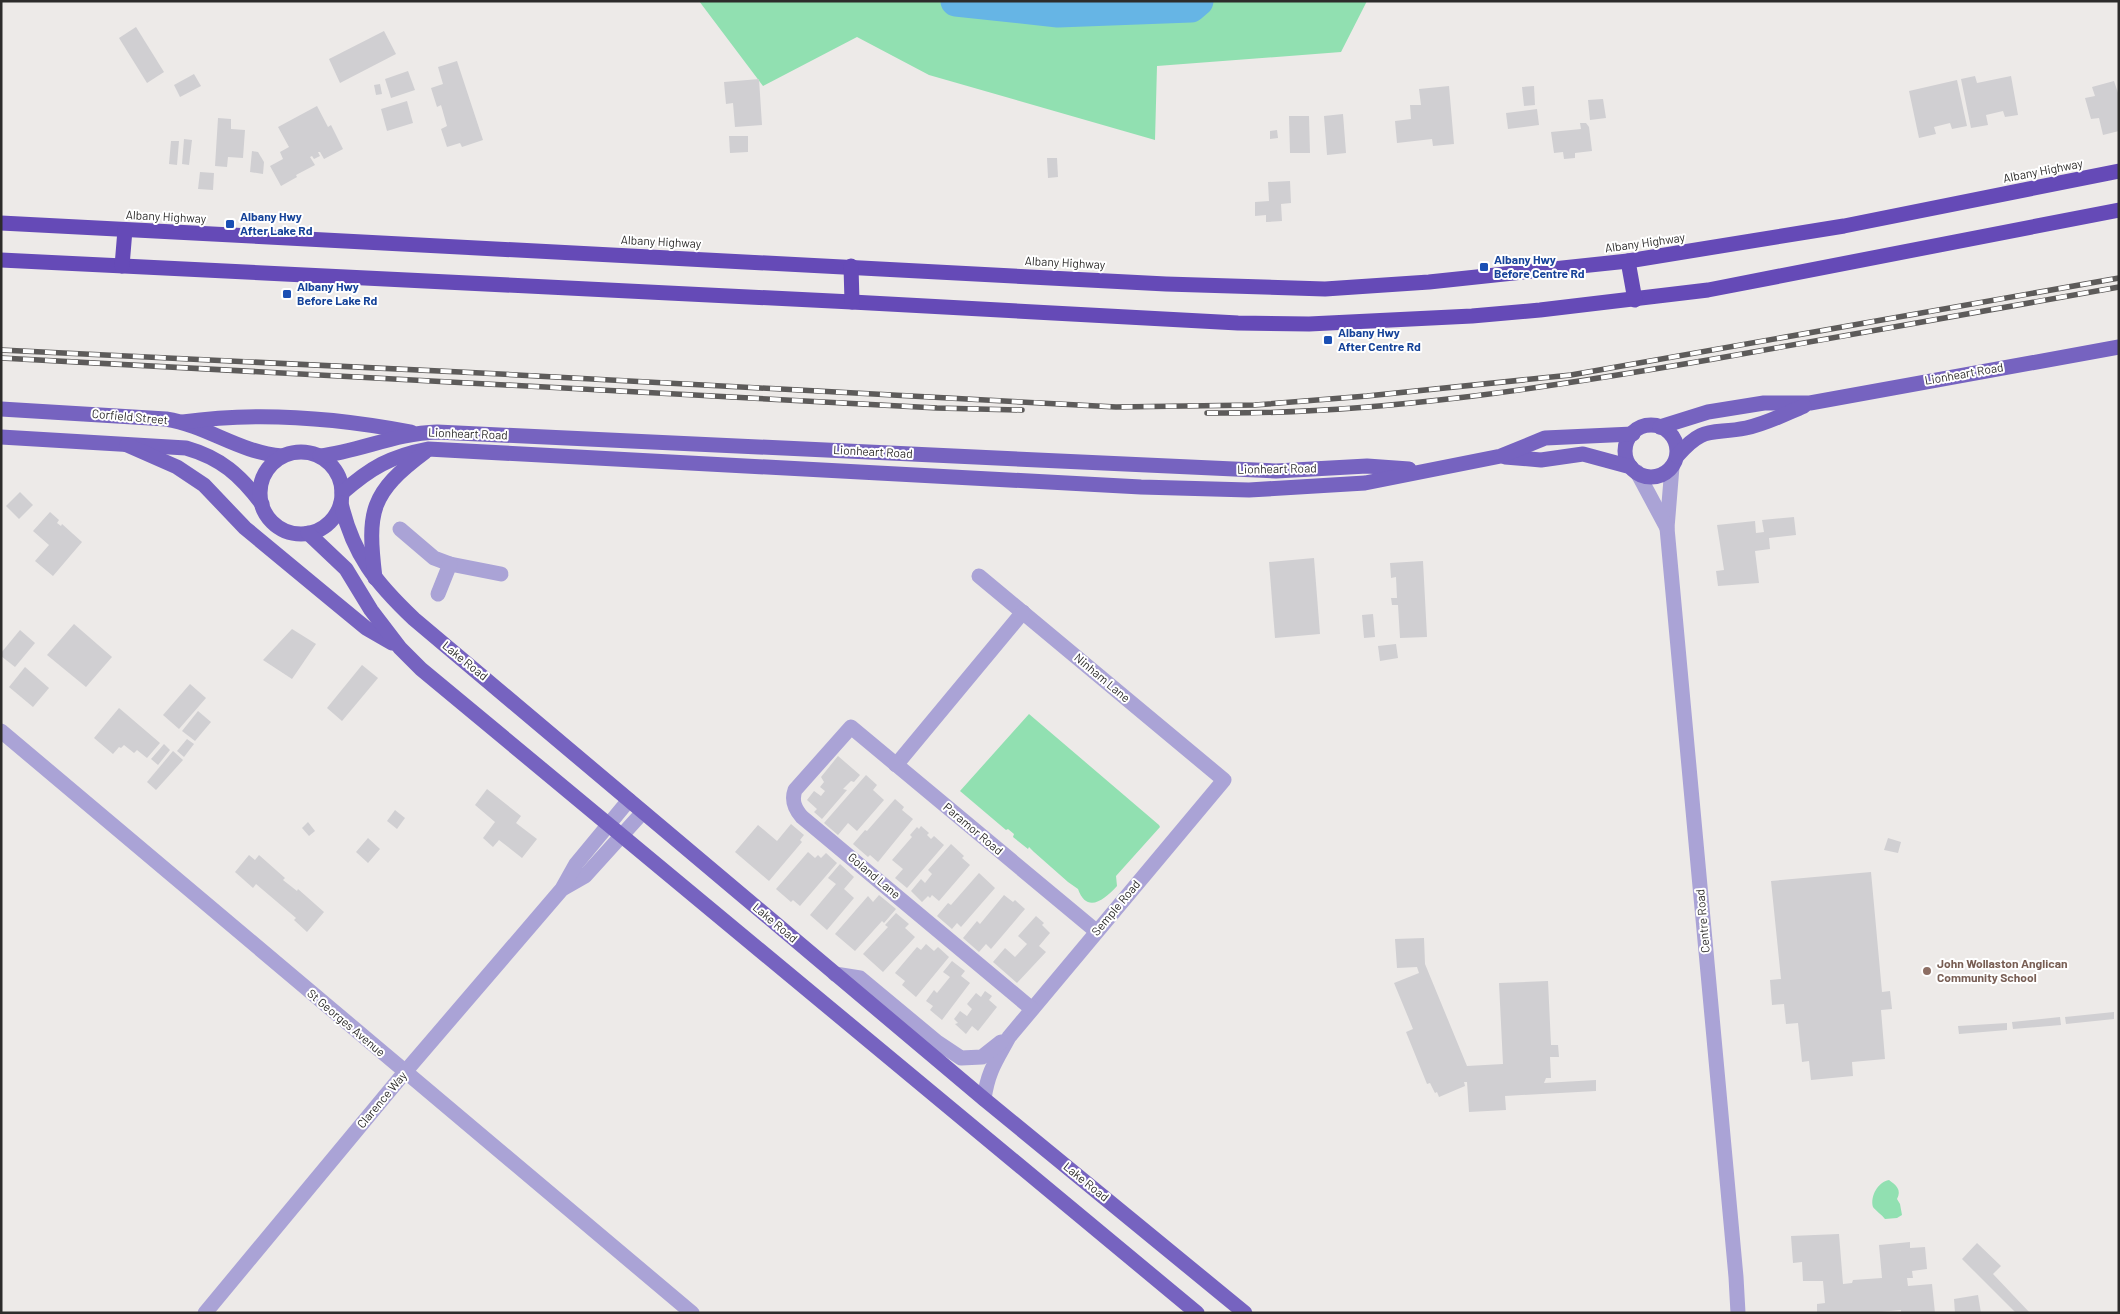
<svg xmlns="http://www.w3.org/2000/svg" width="2120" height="1314" font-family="Barlow,sans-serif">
<rect width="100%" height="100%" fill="#edeae8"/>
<g fill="#91e0b1">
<path d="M699 1H1367L1341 52 1157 66 1155 140 929 75 857 37 763 86Z"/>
<path d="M1029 714 1159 825 1160 827 1116 876 1117 886C1104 900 1087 914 1078 889L1068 882 1034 852 1029 847 1028 849 1013 837 1014 834 1008 829 1006 830 960 791Z"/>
<path d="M1889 1180C1896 1185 1902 1190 1897 1199L1900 1204 1902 1215 1897 1218 1885 1219C1882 1215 1875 1210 1873 1207 1870 1196 1878 1182 1889 1180Z"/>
</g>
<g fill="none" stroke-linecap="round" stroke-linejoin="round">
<path stroke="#66b5e5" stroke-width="31" d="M956 1 1058 12 1191 7 1198 1"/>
</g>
<g fill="#d0cfd2">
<path d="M136 27 164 72 147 83 119 38Z"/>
<path d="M384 31 396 54 340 83 329 59Z"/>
<path d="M457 61 483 140 462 147 460 143 447 147 441 129 447 126 441 105 437 107 431 88 443 84 438 67Z"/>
<path d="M408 71 415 90 391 98 385 79Z"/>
<path d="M194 74 201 86 180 97 174 85Z"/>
<path d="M1975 76 1977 83 2011 76 2018 115 2005 117 2003 111 1986 115 1988 125 1971 128 1961 79Z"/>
<path d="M759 79 762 125 735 127 733 103 726 104 724 82Z"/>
<path d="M1957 80 1967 126 1952 129 1950 123 1934 127 1936 134 1919 138 1909 91Z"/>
<path d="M2114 81 2119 96V131L2103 135 2099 118 2091 119 2085 98 2095 96 2092 87Z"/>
<path d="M380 84 382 94 376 95 374 85Z"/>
<path d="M1449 86 1454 144 1433 146 1432 139 1397 143 1395 121 1411 119 1410 105H1421L1419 89Z"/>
<path d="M1534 86 1535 105 1524 106 1522 87Z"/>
<path d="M1603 99 1606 118 1590 120 1588 100Z"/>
<path d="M407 101 413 123 387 131 381 109Z"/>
<path d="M317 106 328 127 331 125 343 149 324 159 320 152H318L320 156 314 159 312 156 310 157 315 165 296 175 297 177 281 186 270 166 283 159 280 152 289 147 278 127Z"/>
<path d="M1537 109 1539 125 1508 129 1506 113Z"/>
<path d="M1343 114 1346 153 1327 155 1324 116Z"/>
<path d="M1289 116H1309L1310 153H1290Z"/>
<path d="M218 118 231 119V129L245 130 243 158 228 157 227 167 215 166Z"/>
<path d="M1580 123H1586L1589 127 1592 151 1575 153V158L1564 159 1563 152 1554 153 1551 132 1581 129Z"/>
<path d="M1277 130 1278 138 1270 139V131Z"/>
<path d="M729 136H748V152L730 153Z"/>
<path d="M184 139 192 140 189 165 182 164Z"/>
<path d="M171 141H179L177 165 169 164Z"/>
<path d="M252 151 258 152 264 162 263 174 250 172Z"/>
<path d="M1047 158H1057L1058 177 1048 178Z"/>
<path d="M200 172 214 173 213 190 198 189Z"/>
<path d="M1290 181 1291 203 1281 204 1282 221 1266 222V215L1255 216V202L1269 201 1268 182Z"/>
<path d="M20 492 33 505 19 519 6 506Z"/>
<path d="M50 512 59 520 57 523 61 526 62 524 82 542 53 576 35 561 49 545 33 531Z"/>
<path d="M1794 517 1796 535 1769 538 1770 549 1755 551 1759 583 1718 586 1716 571 1724 570 1717 525 1755 521 1756 533 1764 532 1762 520Z"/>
<path d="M1314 558 1320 634 1275 638 1269 562Z"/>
<path d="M1423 561 1427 637 1400 638 1398 605H1392L1391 598H1397L1396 577 1391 578 1390 563Z"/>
<path d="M1373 614 1375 637 1364 638 1362 615Z"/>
<path d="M74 624 112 657 86 687 47 655Z"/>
<path d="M292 629 316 644 292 679 263 660Z"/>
<path d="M20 630 35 643 15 667 1 656V653Z"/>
<path d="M1396 644 1398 658 1380 661 1378 646Z"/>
<path d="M362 665 378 678 342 721 327 708Z"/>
<path d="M25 667 49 688 33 707 9 687Z"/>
<path d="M190 684 206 698 179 729 163 715Z"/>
<path d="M119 708 160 743 147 758 137 750 134 753 124 745 121 748 119 747 113 754 94 738Z"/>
<path d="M198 711 211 722 195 741 182 731Z"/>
<path d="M187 739 194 744 184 757 177 751Z"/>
<path d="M164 744 170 750 158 765 151 759Z"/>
<path d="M173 751 183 760 156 790 147 782Z"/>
<path d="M838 756 860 775 854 782 851 781 843 789 847 790 822 819 814 812 817 809 807 800 814 791 821 796 825 791 820 787 824 782 821 777Z"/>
<path d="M866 775 877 785 873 790 884 800 857 831 848 823 838 835 824 823Z"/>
<path d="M487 789 521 816 516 823 537 839 522 858 499 840 493 847 483 838 495 822 475 805Z"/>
<path d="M895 799 904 807 902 810 913 819 878 862 870 855 868 857 853 844 865 830 867 831Z"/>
<path d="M395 810 405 818 397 829 387 821Z"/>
<path d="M308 822 315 831 309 836 302 828Z"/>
<path d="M791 824 804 835 800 840 802 842 769 881 735 852 758 825 777 841Z"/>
<path d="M921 826 929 833 927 835 931 839 934 836 944 845 907 888 895 878 903 869 892 860 912 837 910 835 917 827 919 829Z"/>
<path d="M368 838 380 849 368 863 356 852Z"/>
<path d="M1888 838 1901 842 1898 853 1884 850Z"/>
<path d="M951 844 964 856 962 858 970 865 939 901 932 895 930 898 928 896 922 902 911 891 921 879 925 883 932 874 928 870Z"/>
<path d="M808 852 815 858 818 855 821 858 826 853 837 863 800 906 793 900 791 902 776 889Z"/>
<path d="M249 855 255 860 259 855 285 878 283 880 297 891 298 889 324 912 307 932 294 920 296 918 256 884 253 888 235 872Z"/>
<path d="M840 864 854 877 844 889 854 898 827 930 810 915 836 884 828 878Z"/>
<path d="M1871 872 1882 992 1890 991 1892 1009 1881 1010 1885 1059 1852 1062 1853 1076 1811 1080 1809 1061 1802 1062 1798 1023 1786 1024 1784 1004 1772 1005 1770 980 1781 979 1771 881Z"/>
<path d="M979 873 995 888 961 927 957 923 952 929 937 916 948 903 951 905Z"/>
<path d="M879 895 896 909 884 923 882 921 855 951 835 934 868 896 873 902Z"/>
<path d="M1004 895 1013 902 1015 900 1025 909 991 949 986 944 979 952 963 938 977 921 980 924Z"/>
<path d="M896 913 909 924 905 928 915 937 883 972 863 954 888 927 885 925Z"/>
<path d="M1036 916 1044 923 1042 925 1050 933 1039 946 1046 952 1017 983 993 962 1005 948 1015 957 1027 944 1018 936Z"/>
<path d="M1424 938 1425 964 1467 1066 1503 1064 1499 983 1548 981 1551 1045H1558L1559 1057H1550L1551 1078H1546L1544 1083 1596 1080V1091L1505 1096 1506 1110 1469 1112 1467 1082H1464L1465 1086 1439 1097 1437 1092 1435 1093 1430 1083 1427 1084 1406 1032 1413 1029 1394 983 1419 973 1417 967 1397 968 1395 939Z"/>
<path d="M926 944 934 951 938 947 949 957 916 997 902 985 905 981 895 973 917 947 921 950Z"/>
<path d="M952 961 965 971 961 976 970 983 942 1020 930 1010 933 1006 926 1001 934 990 937 993 950 977 943 972Z"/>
<path d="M985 991 992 996 989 1000 997 1007 978 1031 972 1026 966 1034 955 1024 958 1023 954 1019 960 1011 967 1016 972 1009 967 1004 976 993 981 997Z"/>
<path d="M2114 1012V1019L2066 1024 2065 1017Z"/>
<path d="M2060 1017 2061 1025 2013 1029 2012 1022Z"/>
<path d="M2007 1023V1030L1959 1034 1958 1026Z"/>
<path d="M1839 1234 1843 1284 1852 1283 1853 1280 1882 1278 1879 1245 1910 1242V1248L1925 1247 1927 1269 1912 1271 1913 1278H1907L1908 1286 1932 1284 1935 1313H1901V1310L1867 1313H1817V1304L1825 1303 1823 1281H1803L1802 1262 1793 1263 1791 1236Z"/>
<path d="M1977 1243 2001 1266 1993 1274 2030 1313H2016L1962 1259Z"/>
<path d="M1978 1295 1981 1313H1955L1954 1299Z"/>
</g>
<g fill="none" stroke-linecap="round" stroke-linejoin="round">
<g stroke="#aaa3d6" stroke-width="15">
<path d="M1672 467 1667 528 1736 1277 1738 1313"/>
<path d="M1637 472 1667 528"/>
<path d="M400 529 434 558 450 564 501 574"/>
<path d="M979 576 1224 780 1009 1037C996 1061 988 1071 984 1099"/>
<path d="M438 594 450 564"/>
<path d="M1 731 692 1313"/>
<path d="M896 765 1023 612"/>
<path d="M564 888 585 876 643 812"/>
<path d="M835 974 860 978 937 1042 961 1058 982 1057 1001 1042"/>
<path d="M1032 1009 802 817C795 809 791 801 795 790L851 727 1096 931"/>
<path d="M205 1313 405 1072 562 889 576 864 629 800"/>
</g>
<g stroke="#7663c0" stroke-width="15">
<path d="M1 409 166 419C208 426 238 452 282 456"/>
<path d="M183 422C259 411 337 418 411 432"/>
<circle cx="1651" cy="451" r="26"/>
<path d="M1660 427 1708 412 1764 403H1810L2119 347"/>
<path d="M1 437 186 448C221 458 240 475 262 504"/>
<path d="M127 445 177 467 204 485 245 528 332 600 366 628 392 643"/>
<circle cx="301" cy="493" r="41"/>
<path d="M320 456C360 451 397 433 437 432L1276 471 1367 466 1409 469"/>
<path d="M1677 456C1704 425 1710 435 1746 428 1766 424 1785 414 1804 406"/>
<path d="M1505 457 1541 460 1583 454 1631 467"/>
<path d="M342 493C370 468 391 456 428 449L1141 487 1249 490 1365 483 1501 456 1545 438 1633 434"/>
<path d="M341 503C353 555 376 583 414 619L984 1099 1245 1313"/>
<path d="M308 533 346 569 371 610 400 648 421 669 1197 1313"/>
<path d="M375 578C367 511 370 493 425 452"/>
</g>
<g stroke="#654ab7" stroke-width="15">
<path d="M1 223 1166 284 1325 289 1429 282 1628 261 1844 226 2119 171"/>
<path d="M1 260 852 302 1238 323 1309 324 1472 316 1540 310 1708 290 2119 210"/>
<path d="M1628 261 1635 300"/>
<path d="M122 266 125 230"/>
<path d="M851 266 852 302"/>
</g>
<defs>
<g id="rail">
<path d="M1 350 481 373 1116 407 1255 405 1367 396 1571 375 2119 278"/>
<path d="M1 358 937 408 1022 410"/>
<path d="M1207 413C1375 415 1544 388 1708 360 1845 336 1982 311 2119 287"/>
</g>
</defs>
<use href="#rail" stroke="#5d5b5a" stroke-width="5.5"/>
<use href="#rail" stroke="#fff" stroke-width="4" stroke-dasharray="11" stroke-linecap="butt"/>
</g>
<g fill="#1a4fb4" stroke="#fff" stroke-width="2">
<rect x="225" y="219" width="10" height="10" rx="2.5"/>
<rect x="1479" y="262" width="10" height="10" rx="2.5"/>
<rect x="282" y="289" width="10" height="10" rx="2.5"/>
<rect x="1323" y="335" width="10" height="10" rx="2.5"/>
</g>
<circle fill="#8d6e63" stroke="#fff" stroke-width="2" cx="1927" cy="971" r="5"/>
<g text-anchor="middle" stroke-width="4" stroke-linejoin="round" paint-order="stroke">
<g font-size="12" fill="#2d2c2b" stroke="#fff">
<text transform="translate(2043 171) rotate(-11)" y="4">Albany Highway</text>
<text transform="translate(166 217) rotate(3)" y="4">Albany Highway</text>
<text transform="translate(661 242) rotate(3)" y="4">Albany Highway</text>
<text transform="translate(1645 243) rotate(-8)" y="4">Albany Highway</text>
<text transform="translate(1065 263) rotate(3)" y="4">Albany Highway</text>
<text transform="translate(1964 374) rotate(-10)" y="4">Lionheart Road</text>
<text transform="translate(130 417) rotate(5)" y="4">Corfield Street</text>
<text transform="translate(468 434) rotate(2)" y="4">Lionheart Road</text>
<text transform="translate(873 452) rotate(3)" y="4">Lionheart Road</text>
<text transform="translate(1277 469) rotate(-1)" y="4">Lionheart Road</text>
<text transform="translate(465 661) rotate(39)" y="4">Lake Road</text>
<text transform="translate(1102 678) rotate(40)" y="4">Ninham Lane</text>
<text transform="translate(973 829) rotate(40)" y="4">Paramor Road</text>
<text transform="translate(874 876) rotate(40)" y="4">Goland Lane</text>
<text transform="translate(1116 908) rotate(-50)" y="4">Semple Road</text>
<text transform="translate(1703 921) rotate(-95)" y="4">Centre Road</text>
<text transform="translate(775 923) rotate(40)" y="4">Lake Road</text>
<text transform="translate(346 1023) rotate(40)" y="4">St Georges Avenue</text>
<text transform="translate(382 1100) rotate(-50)" y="4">Clarence Way</text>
<text transform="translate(1086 1182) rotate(39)" y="4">Lake Road</text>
</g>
<g font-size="12" font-weight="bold" fill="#164399" stroke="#fff" text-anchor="start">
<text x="240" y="221">Albany Hwy<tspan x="240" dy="14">After Lake Rd</tspan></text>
<text x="1494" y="264">Albany Hwy<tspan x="1494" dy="14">Before Centre Rd</tspan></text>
<text x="297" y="291">Albany Hwy<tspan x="297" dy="14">Before Lake Rd</tspan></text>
<text x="1338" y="337">Albany Hwy<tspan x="1338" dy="14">After Centre Rd</tspan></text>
</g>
<g font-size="12" font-weight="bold" fill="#785e54" stroke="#fff" text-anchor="start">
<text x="1937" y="968">John Wollaston Anglican<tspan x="1937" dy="14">Community School</tspan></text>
</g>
</g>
<rect width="2120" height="1314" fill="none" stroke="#2d2c2b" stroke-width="5"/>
</svg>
